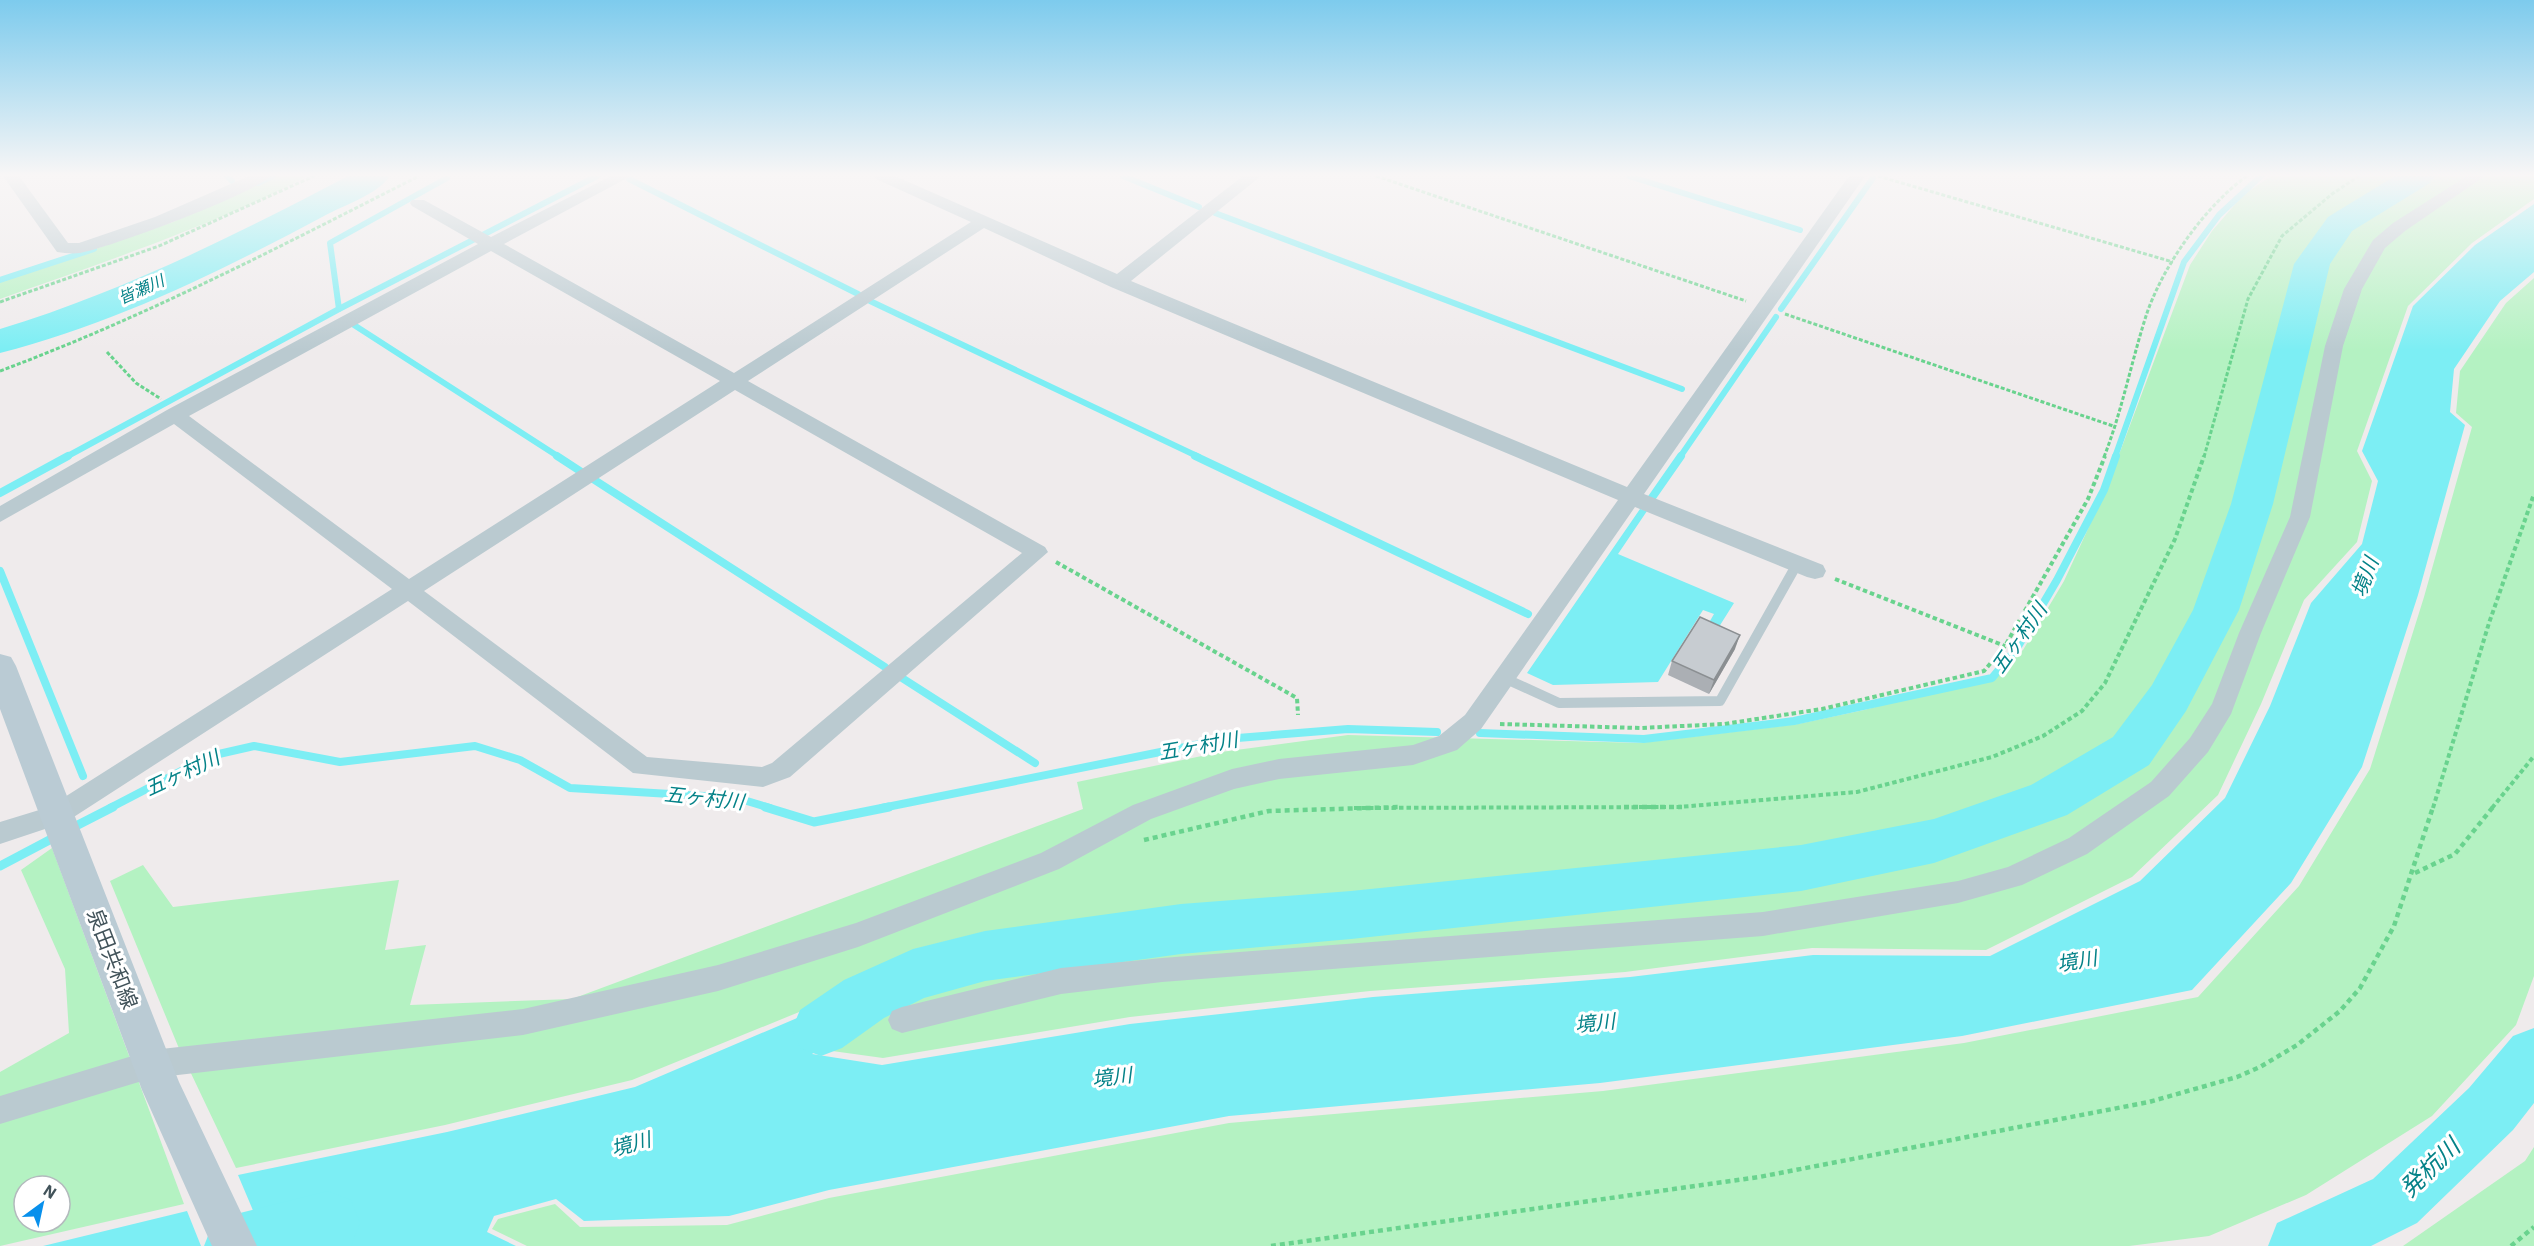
<svg xmlns="http://www.w3.org/2000/svg" width="2534" height="1246" font-family="'IBM Plex Sans','Noto Sans JP',sans-serif">
<rect width="100%" height="100%" fill="#efebec"/>
<g fill="#b4f2c2" fill-rule="evenodd">
<path d="M277 176H308C210 227 104 262 0 299V282L173 222Z"/>
<path d="M2271 176H2534V199L2472 243 2408 306 2357 451 2372 481 2357 542 2304 600 2261 704 2218 795 2132 877 1986 950 1812 948 1625 972 1370 991 1130 1017 883 1058 825 1050 883 1009 873 982 632 1080 445 1125 236 1168 178 1046 110 881 143 865 173 907 399 880 385 950 426 945 410 1005 572 999 1083 809 1077 782 1221 752 1348 735 1640 743 1798 724 1864 710 1992 676 2023 650 2064 581 2105 492 2190 265 2212 231 2243 195Z"/>
<path d="M2534 278V976L2516 1025 2432 1116 2306 1195 2209 1236 2129 1246H527L492 1229 498 1219 555 1204 580 1227 727 1225 829 1198 1229 1123 1603 1091 1964 1043 2198 997 2299 886 2370 769 2424 597 2472 427 2456 413 2460 371 2506 303Z"/>
<path d="M52 848 184 1204 0 1246V1072L69 1033 65 969 21 870ZM24 1186H60V1222H24Z"/>
<path d="M2534 1147V1246H2403L2525 1161Z"/>
</g>
<g fill="#7ceef4">
<path d="M2534 204V272L2500 301 2454 369 2450 412 2465 425 2418 595 2362 767 2291 883 2192 990 1962 1036 1600 1083 1229 1116 829 1190 729 1216 584 1221 556 1199 494 1216 487 1232 516 1246H268L238 1175 447 1132 635 1087 870 987 878 1009 812 1054 882 1065 1130 1024 1373 997 1630 977 1813 955 1990 956 2140 881 2225 798 2270 706 2311 603 2362 544 2378 481 2362 451 2413 306 2475 245Z"/>
<path d="M1640 509 1647 511 1618 554 1734 603 1717 630 1707 626 1714 614 1703 610 1658 682 1553 685 1527 673Z"/>
<path d="M187 1211 201 1246H43Z"/>
</g>
<g fill="none" stroke-linecap="round" stroke-linejoin="round">
<g stroke="#7ceef4" stroke-width="6">
<path d="M227 176 232 181"/>
<path d="M1123 176 1199 207"/>
<path d="M1629 176 1800 230"/>
<path d="M629 179 858 294"/>
<path d="M258 183 273 176"/>
<path d="M1215 213 1682 389"/>
<path d="M0 280 94 249"/>
<path d="M870 301 1199 457"/>
<path d="M339 309 330 243 447 178"/>
<path d="M1781 309 1873 178"/>
<path d="M354 325 559 457"/>
<path d="M66 457 339 309 597 176"/>
<path d="M1680 457 1776 317"/>
<path d="M2115 457 2184 262 2219 215 2261 176"/>
</g>
<g stroke="#7ceef4" stroke-width="8">
<path d="M557 456 580 471"/>
<path d="M1195 456 1528 614"/>
<path d="M593 479 885 667"/>
<path d="M0 493 68 456"/>
<path d="M1651 499 1681 456"/>
<path d="M0 571 83 776"/>
<path d="M902 678 1035 763"/>
<path d="M1480 733 1644 739 1794 721 1992 678 2017 648 2057 580 2104 490 2116 456"/>
<path d="M110 808 210 756 254 746 340 762 475 746 520 760 570 788 737 798 770 808"/>
<path d="M882 808 1225 739 1348 729 1437 732"/>
</g>
<g stroke="#7ceef4" stroke-width="9">
<path d="M765 807 814 822 889 807"/>
<path d="M70 829 113 807"/>
<path d="M0 866 57 836"/>
</g>
<g fill="#7ceef4" fill-rule="evenodd">
<path d="M348 176H390C377 195 344 205 324 216 221 271 114 324 0 353V329C122 292 236 235 348 176Z"/>
<path d="M2395 176H2435L2430 183 2352 231 2330 264 2273 504 2239 610 2186 711 2149 765 2067 815 1934 863 1801 891 1351 939 1181 954 985 981 924 998 884 1018 842 1048 821 1056 800 1048 792 1029 800 1010 844 980 913 949 985 931 1181 904 1351 891 1801 845 1934 819 2031 785 2113 737 2152 685 2193 610 2231 504 2294 264 2328 217Z"/>
<path d="M2534 1028V1103L2513 1130 2417 1223 2371 1246H2268L2277 1223 2373 1179 2469 1088 2513 1036Z"/>
<path d="M328 1191 351 1200 360 1223 351 1246H204L213 1223 236 1214Z"/>
</g>
<g stroke="#69d38e" stroke-width="3" stroke-dasharray="4 2" stroke-linecap="butt">
<path d="M1376 176 1746 301"/>
<path d="M1878 176 2173 262"/>
<path d="M0 302 159 246 314 176"/>
<path d="M1785 314 2116 427"/>
<path d="M107 352 136 383 161 399"/>
<path d="M0 371C145 317 281 246 419 176"/>
<path d="M2104 457C2122 411 2131 363 2146 316 2162 267 2205 206 2247 176"/>
<path d="M2204 457 2248 299 2282 236 2332 194 2359 176"/>
</g>
<g stroke="#69d38e" stroke-width="4" stroke-dasharray="4.5 3" stroke-linecap="butt">
<path d="M1056 562 1297 698 1298 715"/>
<path d="M1835 579 2005 646"/>
<path d="M1500 724 1640 728 1724 724 1822 709 1984 671 2005 646 2088 499 2105 456"/>
<path d="M1354 808 1679 807 1857 792 1992 757 2043 736 2082 711 2105 683 2175 539 2204 456"/>
<path d="M2433 808 2489 623 2534 494"/>
<path d="M2492 808 2534 756"/>
</g>
<g stroke="#69d38e" stroke-width="4.5" stroke-dasharray="5 4" stroke-linecap="butt">
<path d="M1624 807H1682"/>
<path d="M1144 840 1269 811 1401 807"/>
<path d="M2415 873 2455 854 2493 807"/>
<path d="M1271 1246 1759 1177 2149 1102 2237 1077 2260 1067 2297 1045 2340 1011 2360 988 2394 926 2433 807"/>
<path d="M2511 1246 2534 1227"/>
</g>
<path stroke="#bacad0" stroke-width="10" d="M1504 678 1559 703 1720 701 1797 564"/>
<g fill="#bacad0" fill-rule="evenodd">
<path d="M3 176H19L68 243H79L155 217 249 176H270C257 193 107 249 80 253 73 254 64 253 57 252Z"/>
<path d="M611 176H631L504 244 734 373 971 222 876 179 874 176H895L1117 274 1243 176H1261L1131 281 1627 487 1849 176H1865L1644 494 1823 565 1826 571 1823 577 1815 579 1807 577 1635 507 1481 729 1457 750 1413 765 1279 779 1234 789 1151 819 1059 869 858 947 718 991 523 1035 152 1078 0 1124V1096L152 1050 523 1009 718 965 856 923 1041 853 1133 805 1232 769 1279 759 1413 745 1439 736 1465 715 1618 500 1111 287 984 228 748 381 1045 547 1048 552 790 777 763 787 633 773 408 601 66 822 0 844V822L49 807 392 589 174 424 0 522V506L167 410 478 244 412 206 410 203 412 200H424L491 237ZM491 251 720 381 409 579 189 416ZM735 390 1022 553 772 763 762 767 647 757 424 591Z"/>
<path d="M2467 176H2485L2405 231 2385 248 2362 289 2343 346 2310 517 2261 633 2231 714 2208 752 2169 796 2087 854 2022 885 1958 903 1763 936 1162 982 1061 994 902 1033 892 1029 888 1020 892 1011 902 1007 1061 968 1162 958 1763 912 1958 881 2008 867 2069 838 2151 782 2190 738 2212 704 2239 633 2290 517 2325 346 2344 289 2373 240 2393 223Z"/>
</g>
<path fill="#bacbd4" fill-rule="evenodd" d="M0 654 11 657 16 666 179 1082 257 1246H212L142 1090 0 709Z"/>
</g>
<path fill="#abafb4" d="M1735 649 1709 694 1668 675 1672 661Z"/>
<path fill="#8b8f92" d="M1740 635 1735 649 1709 694 1714 680Z"/>
<path fill="#c7ccd1" stroke="#8b8f92" stroke-width="1.5" d="M1700 617 1740 635 1714 680 1672 661Z"/>
<linearGradient id="sky" x2="0" y2="1"><stop stop-color="#7dcbed"/><stop offset="0.5" stop-color="#f8f6f6"/><stop offset="1" stop-color="#f8f6f6" stop-opacity="0"/></linearGradient>
<rect width="2534" height="350" fill="url(#sky)"/>
<g text-anchor="middle" stroke-width="6" stroke-linejoin="round" paint-order="stroke">
<g font-size="16" font-style="italic" fill="#048288" stroke="#fff">
<text transform="translate(141 289) rotate(-24)" y="6">皆瀬川</text>
</g>
<g font-size="20" font-style="italic" fill="#048288" stroke="#fff">
<text transform="translate(2365 577) rotate(-69)" y="7">境川</text>
<text transform="translate(2019 638) rotate(-55)" y="7">五ヶ村川</text>
<text transform="translate(1198 746) rotate(-10)" y="7">五ヶ村川</text>
<text transform="translate(182 773) rotate(-25)" y="7">五ヶ村川</text>
<text transform="translate(704 798) rotate(6)" y="7">五ヶ村川</text>
<text transform="translate(2077 961) rotate(-10)" y="7">境川</text>
<text transform="translate(1595 1023) rotate(-6)" y="7">境川</text>
<text transform="translate(1112 1077) rotate(-7)" y="7">境川</text>
<text transform="translate(631 1144) rotate(-15)" y="7">境川</text>
</g>
<g font-size="21" fill="#42535a" stroke="#fff">
<text transform="translate(112 959) rotate(69)" y="7">泉田共和線</text>
</g>
<g font-size="24" font-style="italic" fill="#048288" stroke="#fff">
<text transform="translate(2430 1168) rotate(-44)" y="8">発杭川</text>
</g>
</g>
<g transform="translate(42 1204) rotate(33)"><circle r="28" fill="#ffffff" stroke="#b3babd" stroke-width="1.5"/>
<path d="M0-4.5L10 22L0 15L-10 22Z" fill="#0890ec"/>
<text y="-9" font-size="16" font-weight="bold" text-anchor="middle" fill="#42535a">N</text>
</g>
</svg>
